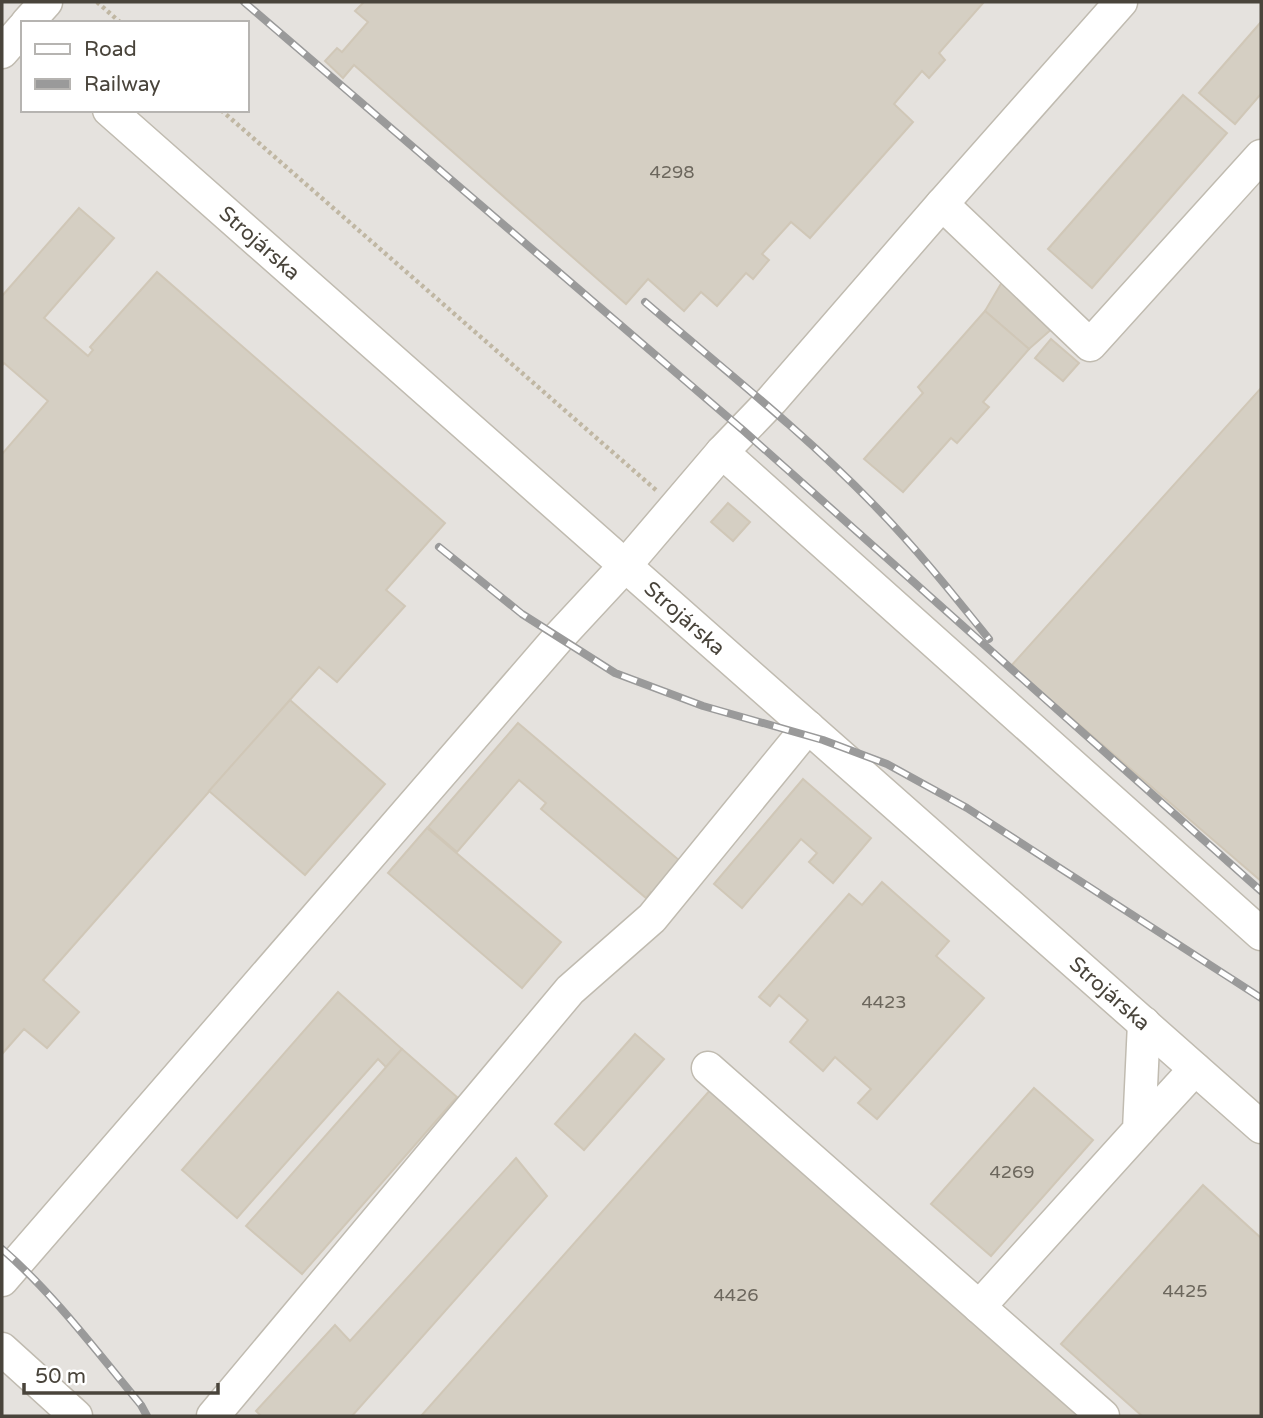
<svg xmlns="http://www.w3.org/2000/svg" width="1263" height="1418" font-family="'Varela Round',sans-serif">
<rect width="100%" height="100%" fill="#f5f3ed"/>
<path fill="#e5e2de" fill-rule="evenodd" d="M2 2H1261V1416H2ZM23 23H247V110H23Z"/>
<g fill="#d5cfc3" stroke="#d0c7b7" stroke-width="2">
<path d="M364 2H984L939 53 945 60 929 78 922 71 894 104 913 122 810 238 791 222 762 254 769 260 753 279 746 273 717 306 701 292 684 311 648 279 626 304 354 65 343 78 325 61 337 48 342 52 368 22 355 11Z"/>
<path d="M1261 22V94L1235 124 1199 93Z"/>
<path d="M1183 95 1227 133 1092 288 1048 249Z"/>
<path d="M79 208 114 238 44 318 88 356 93 350 90 347 157 272 445 523 386 590 405 606 337 682 319 667 43 980 79 1012 47 1048 24 1029 2 1054V454L48 401 4 363 2 366V296Z"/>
<path d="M1002 282 1054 327 1029 349 985 311Z"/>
<path d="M985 311 1029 349 983 402 989 407 957 443 951 438 903 492 864 459 923 393 918 387Z"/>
<path d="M1051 339 1079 363 1063 381 1035 358Z"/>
<path d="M1261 388V881L1011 666Z"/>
<path d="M728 503 750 522 733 541 711 522Z"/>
<path d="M290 700 385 784 305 875 209 791Z"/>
<path d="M518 723 680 861 653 893 651 892 646 898 541 809 546 803 519 780 457 852 428 827Z"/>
<path d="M803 779 871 838 833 883 809 862 817 853 801 839 742 908 714 884Z"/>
<path d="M427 828 561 942 522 988 388 873Z"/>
<path d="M882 882 949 941 936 956 984 998 877 1119 858 1103 871 1089 835 1057 823 1071 790 1042 808 1020 779 995 770 1006 759 997 849 894 862 905Z"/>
<path d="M338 992 402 1049 386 1067 378 1059 237 1218 182 1170Z"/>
<path d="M635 1034 664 1059 584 1150 555 1124Z"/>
<path d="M402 1049 457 1097 302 1274 246 1226Z"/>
<path d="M712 1088 1080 1416H421Z"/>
<path d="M1034 1088 1093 1140 991 1256 931 1204Z"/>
<path d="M516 1158 547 1196 352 1416H261L256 1411 335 1325 350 1341Z"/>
<path d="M1203 1185 1261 1238V1416H1142L1061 1344Z"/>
</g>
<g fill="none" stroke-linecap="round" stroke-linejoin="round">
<defs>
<g id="minor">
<path d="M27 23 46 2"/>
<path d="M2 52 23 28"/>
<path id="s1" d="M109 110 1261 1127"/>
<path d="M942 204 1121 2"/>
<path d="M722 452 1261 934"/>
<path d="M708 1068 1103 1416"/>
<path d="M1139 1130 1195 1069"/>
<path d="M2 1280 559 637 624 567 722 452 772 400 942 204 1090 345 1261 156"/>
<path d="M979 1307 1139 1130 1144 1023"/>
<path d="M2 1349 76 1416"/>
<path d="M213 1416 570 990 652 918 808 727"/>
</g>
</defs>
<use href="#minor" stroke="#c0bbb0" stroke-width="35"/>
<g stroke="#c0b7a3" stroke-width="4.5" stroke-dasharray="3.5 3.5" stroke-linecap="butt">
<path d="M97 2 121 23"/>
<path d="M221 110 656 490"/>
</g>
<use href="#minor" stroke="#fff" stroke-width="32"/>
<defs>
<g id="rail">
<path d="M244 2 744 431 1261 891"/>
<path d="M645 302C722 368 803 432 874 505 915 547 952 593 989 639"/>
<path d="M439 547 522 614 615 673 703 706 823 740 887 764 967 808 1261 998"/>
<path d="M2 1249C54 1294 97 1352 141 1405L147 1416"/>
</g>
</defs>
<use href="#rail" stroke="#9a9a9a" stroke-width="8"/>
<use href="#rail" stroke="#fff" stroke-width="5" stroke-dasharray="16" stroke-linecap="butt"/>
</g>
<g text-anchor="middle" stroke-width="5" stroke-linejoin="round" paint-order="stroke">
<g font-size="18" fill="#6c675d">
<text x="672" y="178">4298</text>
<text x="884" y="1008">4423</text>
<text x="1012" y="1178">4269</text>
<text x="1185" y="1297">4425</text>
<text x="736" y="1301">4426</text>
</g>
<g font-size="21" fill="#49443b" stroke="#fff">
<text dy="7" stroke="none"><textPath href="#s1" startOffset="201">Strojárska</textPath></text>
<text dy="7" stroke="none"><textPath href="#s1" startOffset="768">Strojárska</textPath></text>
<text dy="7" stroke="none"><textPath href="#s1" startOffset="1335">Strojárska</textPath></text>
</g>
</g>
<rect width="1263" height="1418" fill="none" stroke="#49443b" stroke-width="7"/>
<rect x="21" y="21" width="228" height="91" fill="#ffffff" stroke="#b6b4b1" stroke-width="2"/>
<rect x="35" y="44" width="35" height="10" fill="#ffffff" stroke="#b6b4b1" stroke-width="2"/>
<text x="84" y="56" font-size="21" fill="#49443b">Road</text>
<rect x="35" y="79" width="35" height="10" fill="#9a9a9a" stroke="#b6b4b1" stroke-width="2"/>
<text x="84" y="91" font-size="21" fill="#49443b">Railway</text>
<path d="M24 1383v10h194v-10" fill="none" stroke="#49443b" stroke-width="3.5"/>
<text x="35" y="1383" font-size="21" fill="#49443b" stroke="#ffffff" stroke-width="5" paint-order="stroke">50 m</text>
</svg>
